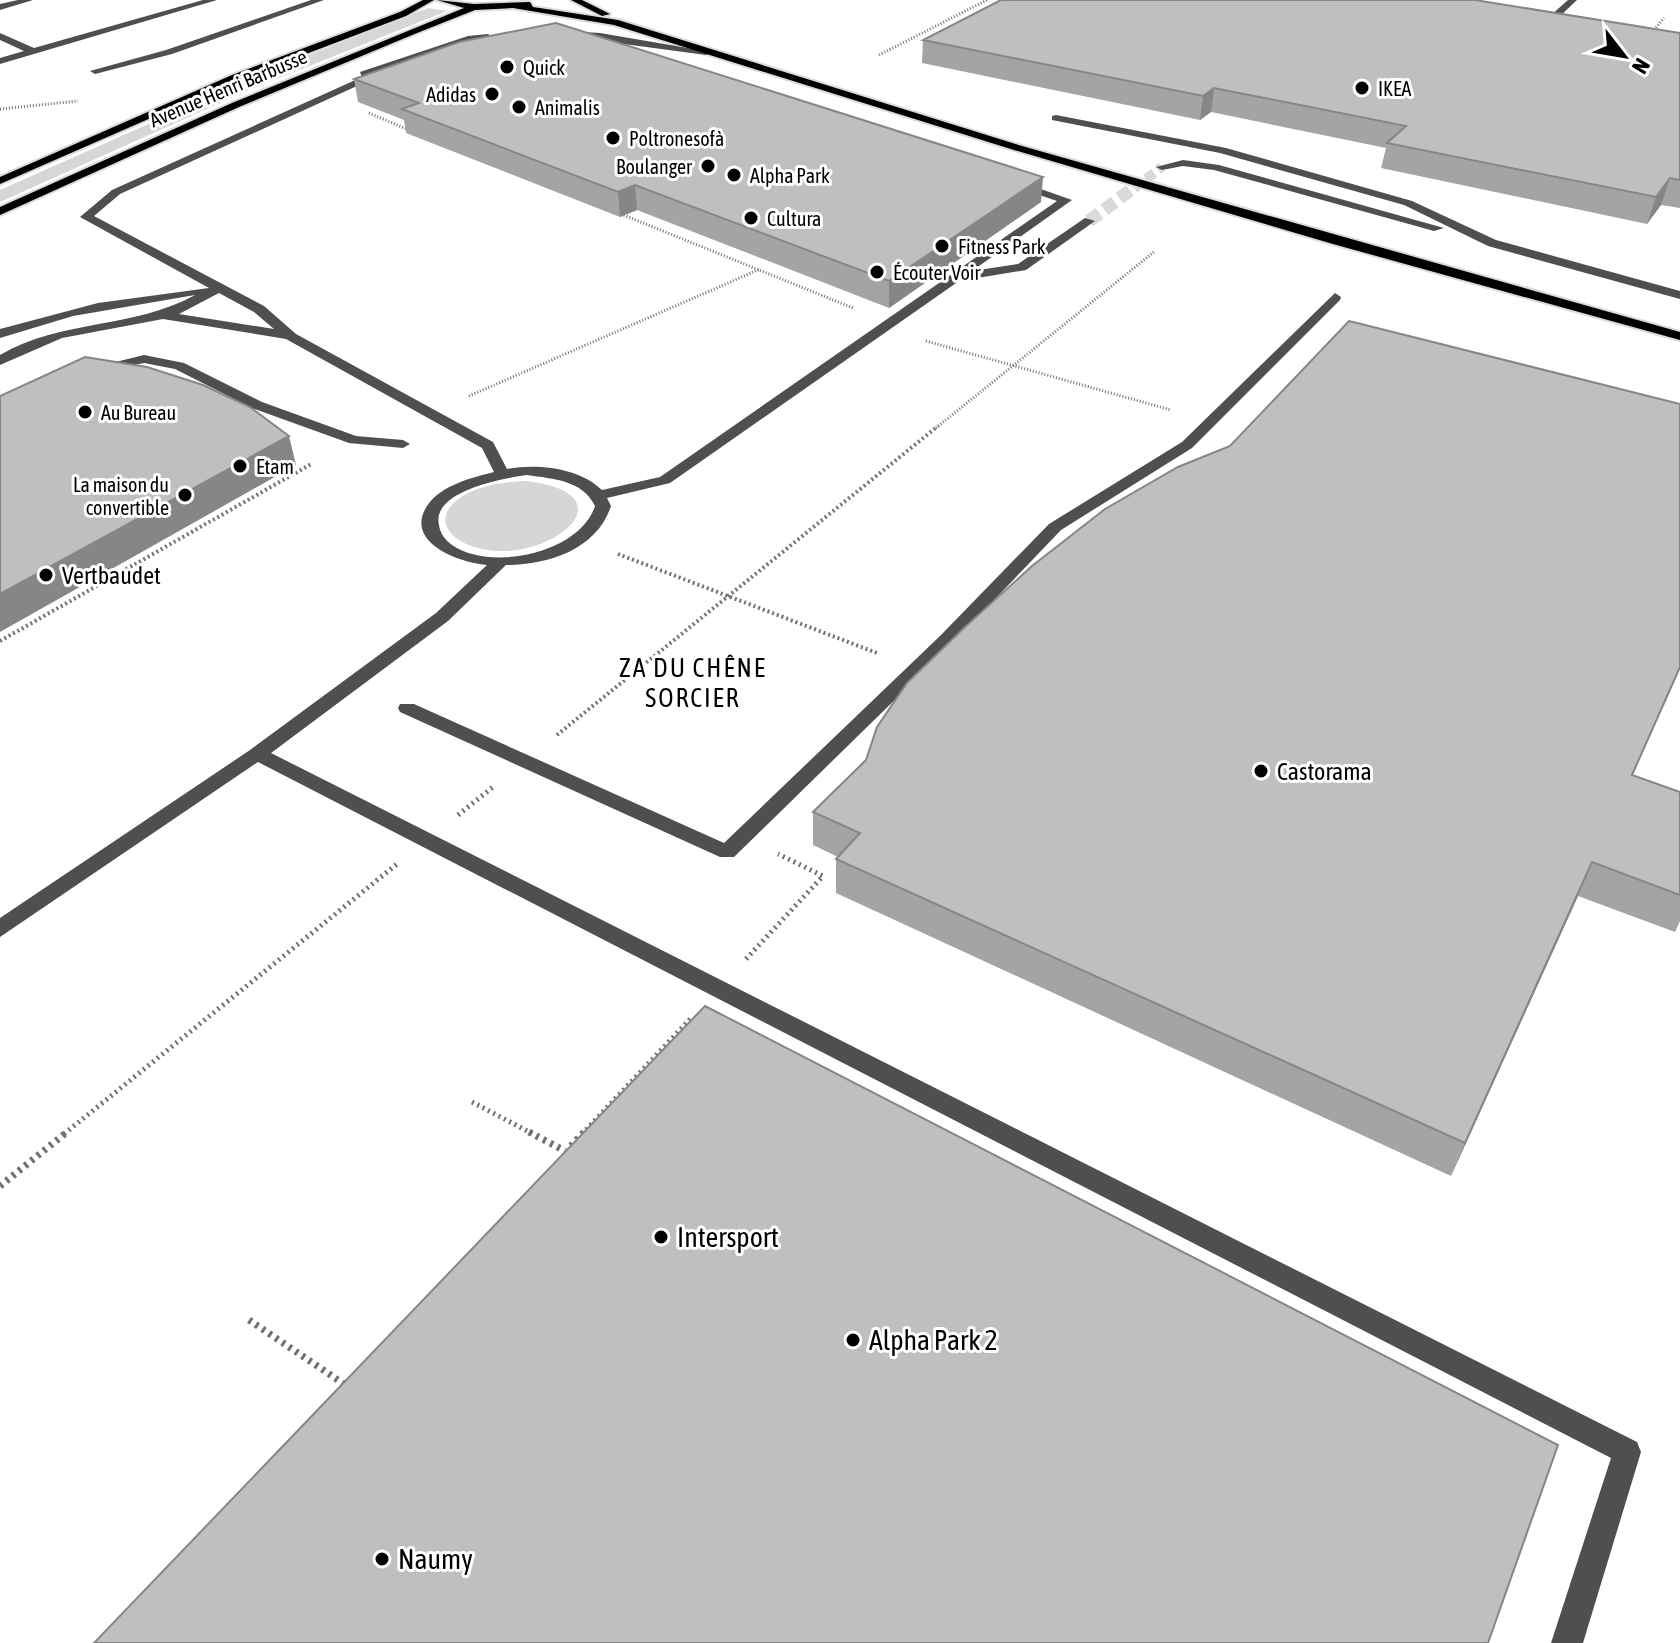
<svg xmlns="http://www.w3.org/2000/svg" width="1680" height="1643" font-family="'Asap Condensed',sans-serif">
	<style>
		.green { fill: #d6d6d6 }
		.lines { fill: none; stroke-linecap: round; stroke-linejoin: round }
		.minor-tunnel-far1 { stroke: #d9d9d9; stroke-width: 10; stroke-dasharray: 10 5; stroke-linecap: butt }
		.minor-tunnel { stroke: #d9d9d9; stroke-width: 13; stroke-dasharray: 13 6; stroke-linecap: butt }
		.major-casing { stroke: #dbdbdb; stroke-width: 4 }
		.path-far3 { stroke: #717171; stroke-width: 3; stroke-dasharray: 1 2; stroke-linecap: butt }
		.path-far2 { stroke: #717171; stroke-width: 4; stroke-dasharray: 2 3; stroke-linecap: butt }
		.path-far1 { stroke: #717171; stroke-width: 5; stroke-dasharray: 2 4; stroke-linecap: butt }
		.path { stroke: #717171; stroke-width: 7; stroke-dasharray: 3 5; stroke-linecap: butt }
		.minor { fill: #4f4f4f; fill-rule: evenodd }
		.major { fill: #000; fill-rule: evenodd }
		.wall { fill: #a4a4a4 }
		.shaded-wall { fill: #868686 }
		.building { fill: #bfbfbf; stroke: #868686; stroke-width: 2 }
		.poi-dot { fill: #000; stroke: #fff; stroke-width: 3 }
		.labels { text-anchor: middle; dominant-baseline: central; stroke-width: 6; stroke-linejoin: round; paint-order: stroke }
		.far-poi-label { font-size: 20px; fill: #000; stroke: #fff; text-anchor: start }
		.far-street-label { font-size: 20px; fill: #000; stroke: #fff }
		.poi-label { font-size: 24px; fill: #000; stroke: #fff; text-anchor: start }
		.neighbourhood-label { font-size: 26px; letter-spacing: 2px; fill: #000; stroke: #fff }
		.near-poi-label { font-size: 28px; fill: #000; stroke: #fff; text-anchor: start }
	</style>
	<rect width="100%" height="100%" fill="#fff"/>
	<path class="green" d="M 428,8 L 447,11 L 249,90 L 0,202 L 0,190 L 259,75 Z
		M 526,481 C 635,494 549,564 482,549 C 448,542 428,516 466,494 C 485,484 506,482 526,481 Z"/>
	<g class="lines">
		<path class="minor-tunnel-far1" d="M 1134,188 L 1162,167"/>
		<path class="minor-tunnel" d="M 1089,221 L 1136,186"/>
		<g class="major-casing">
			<path id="major" d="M 423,0 L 434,0 L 406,16 L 240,79 L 0,184 L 0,177 L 232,75 L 400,12 Z
				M 437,0 L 474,4 L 530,2 L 533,7 L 618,20 L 1022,146 L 1680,332 L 1680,340 L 1333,244 L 1014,150 L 614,25 L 513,8 L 475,10 L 417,33 L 239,107 L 0,215 L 0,207 L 232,103 L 464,8 Z
				M 571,0 L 582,0 L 610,14 L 602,16 Z"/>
		</g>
		<path class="path-far3" d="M 1652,32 L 1664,18
			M 879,55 L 987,0
			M 0,109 L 78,101
			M 369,113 L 411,131
			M 621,214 L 853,308
			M 926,341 L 1171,410
			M 469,396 L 760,269
			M 936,428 L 1155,251"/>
		<path class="path-far2" d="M 618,554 L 877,653
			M 0,641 L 313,463
			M 557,735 L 938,426"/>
		<path class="path-far1" d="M 458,815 L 493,787
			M 746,959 L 823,876 L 778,854
			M 472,1102 L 533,1134
			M 64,1134 L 397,864
			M 582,1134 L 693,1016"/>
		<path class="path" d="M 529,1132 L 565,1151
			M 571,1146 L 584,1132
			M 0,1186 L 67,1132
			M 249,1320 L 344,1384"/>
		<path class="minor" d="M 18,0 L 33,0 L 0,10 L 0,4 Z
			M 203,0 L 217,0 L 0,64 L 0,58 L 24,51 L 0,40 L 0,33 L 34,48 Z
			M 311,0 L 324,0 L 172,54 L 95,74 L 90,71 L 166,50 Z
			M 1568,0 L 1577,0 L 1556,20 L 1550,20 L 1550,16 Z
			M 567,31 L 600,33 L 711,52 L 706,55 L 564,36 Z
			M 488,34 L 501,43 L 487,52 L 479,50 L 489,43 L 483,39 L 472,41 L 382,71 L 381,75 L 120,194 L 94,216 L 264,306 L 296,334 L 493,442 L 507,469 C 537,463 580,468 602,490 L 660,477 L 1057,201 L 1013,186 L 1013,182 L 1021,182 L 1072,200 L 972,271 L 1018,264 L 1085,218 L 1095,221 L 1026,270 L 959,281 L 670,483 L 607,498 L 611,506 C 597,549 549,565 506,565 L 448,621 L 271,753 L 1637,1442 L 1641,1452 L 1583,1643 L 1551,1643 L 1611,1458 L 258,762 L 0,937 L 0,918 L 250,750 L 436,613 L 487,565 C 461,563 403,543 427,506 C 441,485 471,478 494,472 L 482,448 L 286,339 L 163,319 L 62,338 L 0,365 L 0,355 C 61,319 134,329 195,295 L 73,316 L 0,338 L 0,329 L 98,303 L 209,288 L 80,217 L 112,190 L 362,77 L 360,72 L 468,36 ZM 219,293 L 254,312 L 274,329 L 179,314 ZM 527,475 C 554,479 582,480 595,506 C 580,553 491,572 452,545 C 445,540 440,533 439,525 C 431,491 504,478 527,475 Z
			M 1056,115 L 1226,148 L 1412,201 L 1496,240 L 1680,291 L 1680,299 L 1488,246 L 1404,205 L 1220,153 L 1052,120 L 1052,116 Z
			M 1183,160 L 1219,165 L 1444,228 L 1434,231 L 1214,170 L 1183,166 L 1162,170 L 1156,167 Z
			M 1335,293 L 1341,297 L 1340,300 L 1192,448 L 1061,530 L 953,643 L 734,857 L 720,857 L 400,712 L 398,708 L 400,704 L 414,704 L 724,843 L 941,635 L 1049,524 L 1182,442 Z
			M 144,355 L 184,363 L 262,402 L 356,436 L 403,440 L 410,444 L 403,448 L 349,443 L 252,408 L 175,369 L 144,363 L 98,372 L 91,368 Z"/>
		<use href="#major" class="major"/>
	</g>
	<path class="wall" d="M 1680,33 L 1680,208 L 1661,205 L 1647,224 L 1381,168 L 1386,148 L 1211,112 L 1200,120 L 922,63 L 923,40 Z
		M 354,79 L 1041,202 L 889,308 L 637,210 L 620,217 L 406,133 L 404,120 L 358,102 Z
		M 1680,404 L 1680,669 L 1632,776 L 1680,792 L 1680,921 L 1675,932 L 1578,896 L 1451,1176 L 836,893 L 836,859 L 838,857 L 813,845 L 813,812 Z"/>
	<path class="shaded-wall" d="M 1214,88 L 1211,112 L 1200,120 L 1203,96 Z
		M 1043,177 L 1041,202 L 889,308 L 889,281 Z
		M 1670,178 L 1661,205 L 1647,224 L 1656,197 Z
		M 635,185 L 637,210 L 620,217 L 618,192 Z
		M 289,436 L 296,465 L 0,632 L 0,594 Z
		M 1592,862 L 1578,896 L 1451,1176 L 1465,1143 Z"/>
	<path class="building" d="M 1001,0 L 1475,0 L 1680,33 L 1680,180 L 1670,178 L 1656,197 L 1387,143 L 1406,126 L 1214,88 L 1203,96 L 923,40 Z
		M 556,23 L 1043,177 L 889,281 L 635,185 L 618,192 L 402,109 L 419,103 L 354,79 L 459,42 Z
		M 1349,321 L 1680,404 L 1680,667 L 1632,775 L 1680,792 L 1680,895 L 1592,862 L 1465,1143 L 836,859 L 860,833 L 813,812 L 866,760 L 877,727 L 907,683 L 965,627 L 1032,566 L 1105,509 L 1178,467 L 1230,446 Z
		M 85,357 L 147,367 L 203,385 L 250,407 L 289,436 L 0,594 L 0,396 Z
		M 705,1006 L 1558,1445 L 1488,1643 L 94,1643 Z"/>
	<g class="poi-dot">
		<circle cx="507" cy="67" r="8"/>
		<circle cx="1362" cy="88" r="8"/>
		<circle cx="492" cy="94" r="8"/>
		<circle cx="519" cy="107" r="8"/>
		<circle cx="613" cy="138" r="8"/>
		<circle cx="708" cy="166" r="8"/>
		<circle cx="734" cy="175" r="8"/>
		<circle cx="751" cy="218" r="8"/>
		<circle cx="942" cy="246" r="8"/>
		<circle cx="877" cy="272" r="8"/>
		<circle cx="85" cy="412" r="8"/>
		<circle cx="240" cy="466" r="8"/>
		<circle cx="185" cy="495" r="8"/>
		<circle cx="46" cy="575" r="8"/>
		<circle cx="1261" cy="771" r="8"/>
		<circle cx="661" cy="1237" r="8"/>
		<circle cx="853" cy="1340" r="8"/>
		<circle cx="382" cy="1559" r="8"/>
	</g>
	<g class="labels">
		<g class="far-poi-label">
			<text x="523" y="67">Quick</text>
			<text x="1378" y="88">IKEA</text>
			<text x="476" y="94" text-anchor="end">Adidas</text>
			<text x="535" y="107">Animalis</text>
			<text x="629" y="138">Poltronesofà</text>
			<text x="692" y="166" text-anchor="end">Boulanger</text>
			<text x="750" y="175">Alpha Park</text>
			<text x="767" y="218">Cultura</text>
			<text x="958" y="246">Fitness Park</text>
			<text x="893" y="272">Écouter Voir</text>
			<text x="101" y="412">Au Bureau</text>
			<text x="256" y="466">Etam</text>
			<text x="169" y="484" text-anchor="end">La maison du<tspan x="169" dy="23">convertible</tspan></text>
		</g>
		<g class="far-street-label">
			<text transform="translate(228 88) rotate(-23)">Avenue Henri Barbusse</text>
		</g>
		<g class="poi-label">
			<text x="62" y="575">Vertbaudet</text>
			<text x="1277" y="771">Castorama</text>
		</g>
		<g class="neighbourhood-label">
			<text x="693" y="668">ZA DU CHÊNE<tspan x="693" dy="30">SORCIER</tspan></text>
		</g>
		<g class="near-poi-label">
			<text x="677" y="1237">Intersport</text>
			<text x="869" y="1340">Alpha Park 2</text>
			<text x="398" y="1559">Naumy</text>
		</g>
	</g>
	<g transform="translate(1624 56) rotate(121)" stroke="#ffffff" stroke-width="6" paint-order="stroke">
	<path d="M0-6L14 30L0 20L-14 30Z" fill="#000000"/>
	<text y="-12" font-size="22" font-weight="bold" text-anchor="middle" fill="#000000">N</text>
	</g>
</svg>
